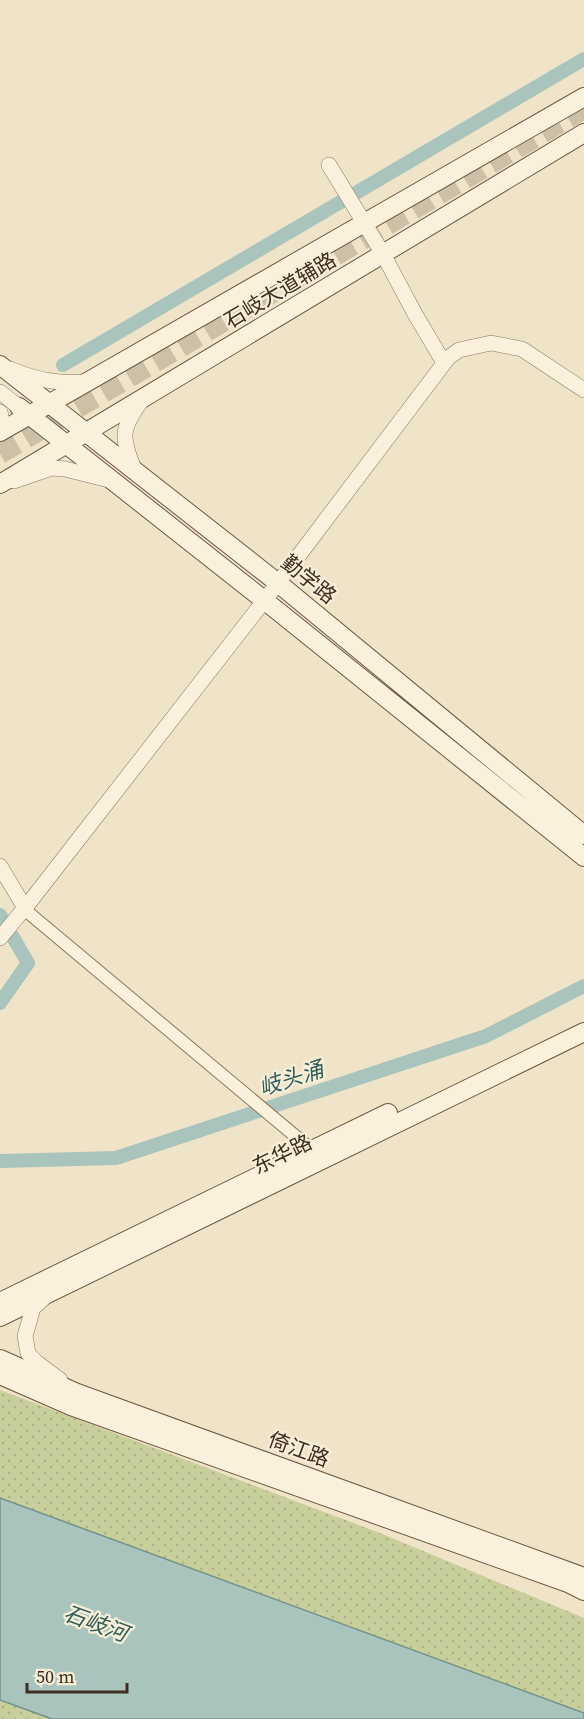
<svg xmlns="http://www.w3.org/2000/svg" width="584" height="1719" font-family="'Source Serif 4','Noto Sans SC',serif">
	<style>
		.grass { fill: url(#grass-dots) }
		.water { fill: #a9c4bc; stroke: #6f938a; stroke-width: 1.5 }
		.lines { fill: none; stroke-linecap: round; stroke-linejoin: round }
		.canal { stroke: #a9c4bc; stroke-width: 14 }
		.primary-tunnel { stroke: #ccc0a6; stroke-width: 20; stroke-dasharray: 20 10; stroke-linecap: butt }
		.minor-casing { stroke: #8d765c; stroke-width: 14 }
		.tertiary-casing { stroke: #8d765c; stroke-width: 16 }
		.secondary-casing { stroke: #6f573f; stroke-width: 20 }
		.minor { stroke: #faf1dc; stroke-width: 12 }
		.tertiary { stroke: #faf1dc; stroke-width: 15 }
		.secondary { stroke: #faf1dc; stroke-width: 18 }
		.labels { text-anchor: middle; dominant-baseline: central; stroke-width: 4.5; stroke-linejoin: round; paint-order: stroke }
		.street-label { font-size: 21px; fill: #3d2e20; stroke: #f7eed8 }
		.water-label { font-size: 22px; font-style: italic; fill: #2f5d5a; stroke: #f7eed8 }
	</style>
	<defs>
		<pattern id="grass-dots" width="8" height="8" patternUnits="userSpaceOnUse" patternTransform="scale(1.5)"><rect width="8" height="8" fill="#c9cf9b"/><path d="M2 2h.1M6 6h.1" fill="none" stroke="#aeb285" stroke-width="1.8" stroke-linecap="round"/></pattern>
	</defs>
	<rect width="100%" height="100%" fill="#f0e4c8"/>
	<path class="grass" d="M 0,1390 L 380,1533 L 584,1618 L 584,1713 L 0,1498 Z
		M 0,1700 L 52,1719 L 0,1719 Z"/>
	<path class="water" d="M 0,1498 L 584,1713 L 584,1719 L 52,1719 L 0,1700 Z"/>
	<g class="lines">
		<path class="canal" d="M 63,365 L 584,59
			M 0,915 L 28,963 L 0,1003
			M 0,1161 L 116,1158 L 486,1036 L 584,986"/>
		<path class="primary-tunnel" d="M 0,454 L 584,109"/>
		<g class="minor-casing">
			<path id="minor" d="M 24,909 L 312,1150"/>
		</g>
		<g class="tertiary-casing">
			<path id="tertiary" d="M 329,165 L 383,254 L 415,314 L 444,363
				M 10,369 C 36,380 58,384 86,382
				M 0,392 L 19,407
				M 0,412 L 2,421 L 0,424
				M 135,472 C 122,437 119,431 142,400
				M 14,481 L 52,468 L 65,469 L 109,480
				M 0,866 L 25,908 L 278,583 L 448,358 L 459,350 L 491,343 L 522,349 L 584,390
				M 0,938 L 24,909
				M 45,1297 L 33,1308 L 25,1336 L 28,1353 L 36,1362 L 60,1380"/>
		</g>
		<g class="secondary-casing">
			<path id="secondary" d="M 0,365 L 278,583 L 584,835
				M 19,407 L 264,600 L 584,857
				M 0,432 L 584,97
				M 0,484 L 584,133
				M 0,1302 L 388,1113
				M 0,1317 L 584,1032
				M 0,1359 L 77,1393 L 584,1577
				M 0,1375 L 71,1406 L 568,1583 L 584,1591"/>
		</g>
		<use href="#minor" class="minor"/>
		<use href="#tertiary" class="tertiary"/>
		<use href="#secondary" class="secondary"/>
	</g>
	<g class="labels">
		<g class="street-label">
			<text transform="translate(280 290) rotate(-31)">石岐大道辅路</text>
			<text transform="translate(309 579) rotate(39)">勤学路</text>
			<text transform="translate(282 1154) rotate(-26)">东华路</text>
			<text transform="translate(299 1449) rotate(20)">倚江路</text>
		</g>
		<g class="water-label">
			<text transform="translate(291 1078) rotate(-18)">岐头涌</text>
			<text transform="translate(96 1623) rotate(20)">石岐河</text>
		</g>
	</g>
	<path d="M27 1683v9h100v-9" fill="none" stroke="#3d2e20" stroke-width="3"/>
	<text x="36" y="1683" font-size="18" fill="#3d2e20" stroke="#f7eed8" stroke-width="4.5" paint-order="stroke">50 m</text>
</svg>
